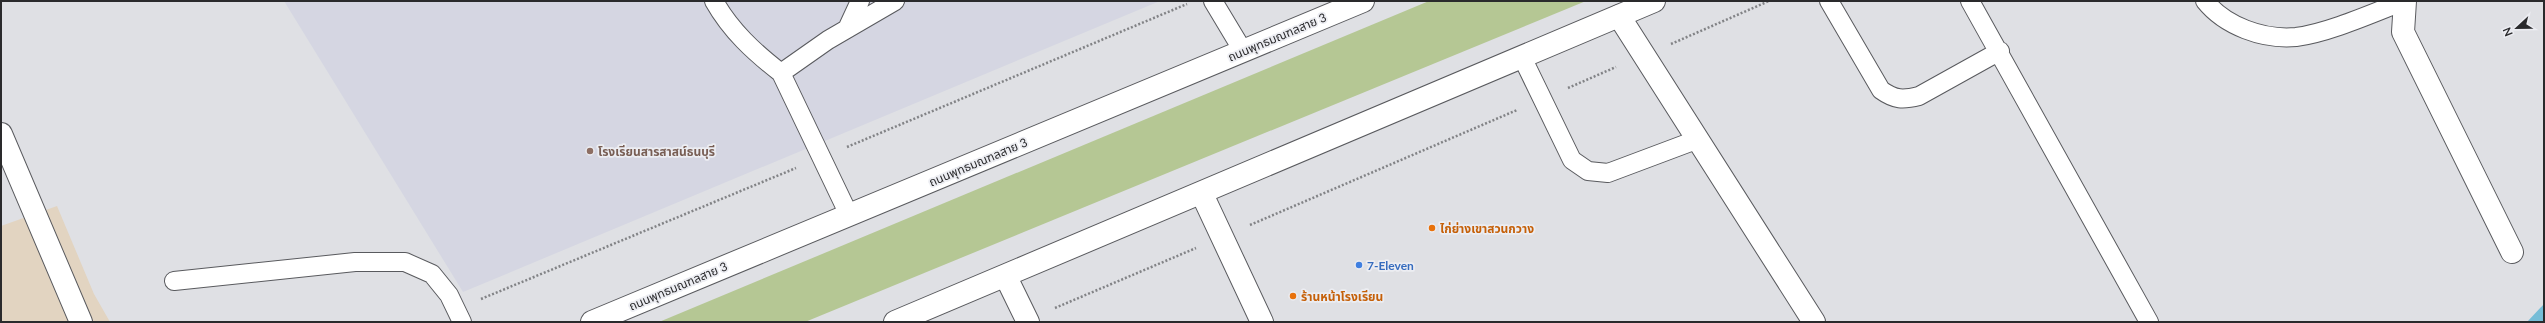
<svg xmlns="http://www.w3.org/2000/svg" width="2545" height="323" font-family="Lato,'Noto Sans Thai',sans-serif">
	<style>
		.commercial { fill: #e2d4c1 }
		.built { fill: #d5d6e2 }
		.green { fill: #b5c794 }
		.water { fill: #76bdd7 }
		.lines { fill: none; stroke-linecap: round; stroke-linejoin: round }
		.service-casing { stroke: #595a5e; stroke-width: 20 }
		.minor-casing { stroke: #595a5e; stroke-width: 24 }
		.secondary-casing { stroke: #595a5e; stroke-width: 24 }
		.path { stroke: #828386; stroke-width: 2.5; stroke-dasharray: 2 2; stroke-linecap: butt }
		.service { stroke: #fff; stroke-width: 18 }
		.minor { stroke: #fff; stroke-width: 22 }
		.secondary { stroke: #fff; stroke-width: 22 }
		.education-dot { fill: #8d6e63; stroke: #ecedf2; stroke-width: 1.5 }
		.food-dot { fill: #e8710a; stroke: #ecedf2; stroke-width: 1.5 }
		.shop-dot { fill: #3f7fe0; stroke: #ecedf2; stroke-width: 1.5 }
		.labels { text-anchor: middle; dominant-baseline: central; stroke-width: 3.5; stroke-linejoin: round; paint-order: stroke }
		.street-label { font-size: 12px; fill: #2a2a2c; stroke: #ecedf2 }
		.education-label { font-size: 12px; font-weight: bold; fill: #785e54; stroke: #ecedf2; text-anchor: start }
		.food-label { font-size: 12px; font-weight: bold; fill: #c56008; stroke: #ecedf2; text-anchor: start }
		.shop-label { font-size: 12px; font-weight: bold; fill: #366cbe; stroke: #ecedf2; text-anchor: start }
	</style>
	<rect width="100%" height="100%" fill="#dfe0e4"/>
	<path class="commercial" d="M 57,206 L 94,294 L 110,322 L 1,322 L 1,226 Z"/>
	<path class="built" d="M 284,1 L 1160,1 L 463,292 Z"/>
	<path class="green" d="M 1429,1 L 1586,1 L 805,322 L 659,322 Z"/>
	<path class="water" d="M 2544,304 L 2544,322 L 2527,322 Z"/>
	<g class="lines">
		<g class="service-casing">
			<path id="service" d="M 714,1 C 731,31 754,52 781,73
				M 1213,1 L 1243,51
				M 1829,1 L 1881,90 C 1895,100 1903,100 1919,96 L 2000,51
				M 1970,1 L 2149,322
				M 2205,1 C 2225,26 2263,40 2296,37 C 2328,33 2373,13 2404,1
				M 847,29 L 860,1
				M 1522,57 L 1572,160 L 1588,171 L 1608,173 L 1696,140
				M 849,215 L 781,73 L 828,40 L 895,1
				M 174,281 L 355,262 L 405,262 L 432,274 L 449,295 L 462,322"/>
		</g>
		<g class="minor-casing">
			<path id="minor" d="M 2405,1 L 2403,32 L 2512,252
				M 1619,16 L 1814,322
				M 1,134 L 81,322
				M 1202,194 L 1262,322
				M 1006,277 L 1028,322"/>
		</g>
		<g class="secondary-casing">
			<path id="secondary" d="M 592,322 L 1363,1
				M 895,322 L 1654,1"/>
		</g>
		<path class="path" d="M 1671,44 L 1769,1
			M 1568,88 L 1616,67
			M 847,147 L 1187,4
			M 1250,225 L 1517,110
			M 481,299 L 796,168
			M 1055,308 L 1196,248"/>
		<use href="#service" class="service"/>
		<use href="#minor" class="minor"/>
		<use href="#secondary" class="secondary"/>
	</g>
	<circle class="education-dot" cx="590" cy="151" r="4"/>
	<g class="food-dot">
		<circle cx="1432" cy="228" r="4"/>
		<circle cx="1293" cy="296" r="4"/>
	</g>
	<circle class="shop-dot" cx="1359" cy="265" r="4"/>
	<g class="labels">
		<g class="street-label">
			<text transform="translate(1277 37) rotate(-23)">ถนนพุทธมณฑลสาย 3</text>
			<text transform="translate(978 162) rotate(-23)">ถนนพุทธมณฑลสาย 3</text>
			<text transform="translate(678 286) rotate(-23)">ถนนพุทธมณฑลสาย 3</text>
		</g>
		<g class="education-label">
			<text x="598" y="151">โรงเรียนสารสาสน์ธนบุรี</text>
		</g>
		<g class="food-label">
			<text x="1440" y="228">ไก่ย่างเขาสวนกวาง</text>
			<text x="1301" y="296">ร้านหน้าโรงเรียน</text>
		</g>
		<g class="shop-label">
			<text x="1367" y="265">7-Eleven</text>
		</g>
	</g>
	<rect width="2545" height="323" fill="none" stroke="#2a2a2c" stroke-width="4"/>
	<g transform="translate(2517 28) rotate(248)" stroke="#ecedf2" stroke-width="3" paint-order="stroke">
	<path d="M0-3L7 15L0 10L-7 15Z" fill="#2a2a2c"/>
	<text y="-6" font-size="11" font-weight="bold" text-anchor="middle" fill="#2a2a2c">N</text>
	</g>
</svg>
